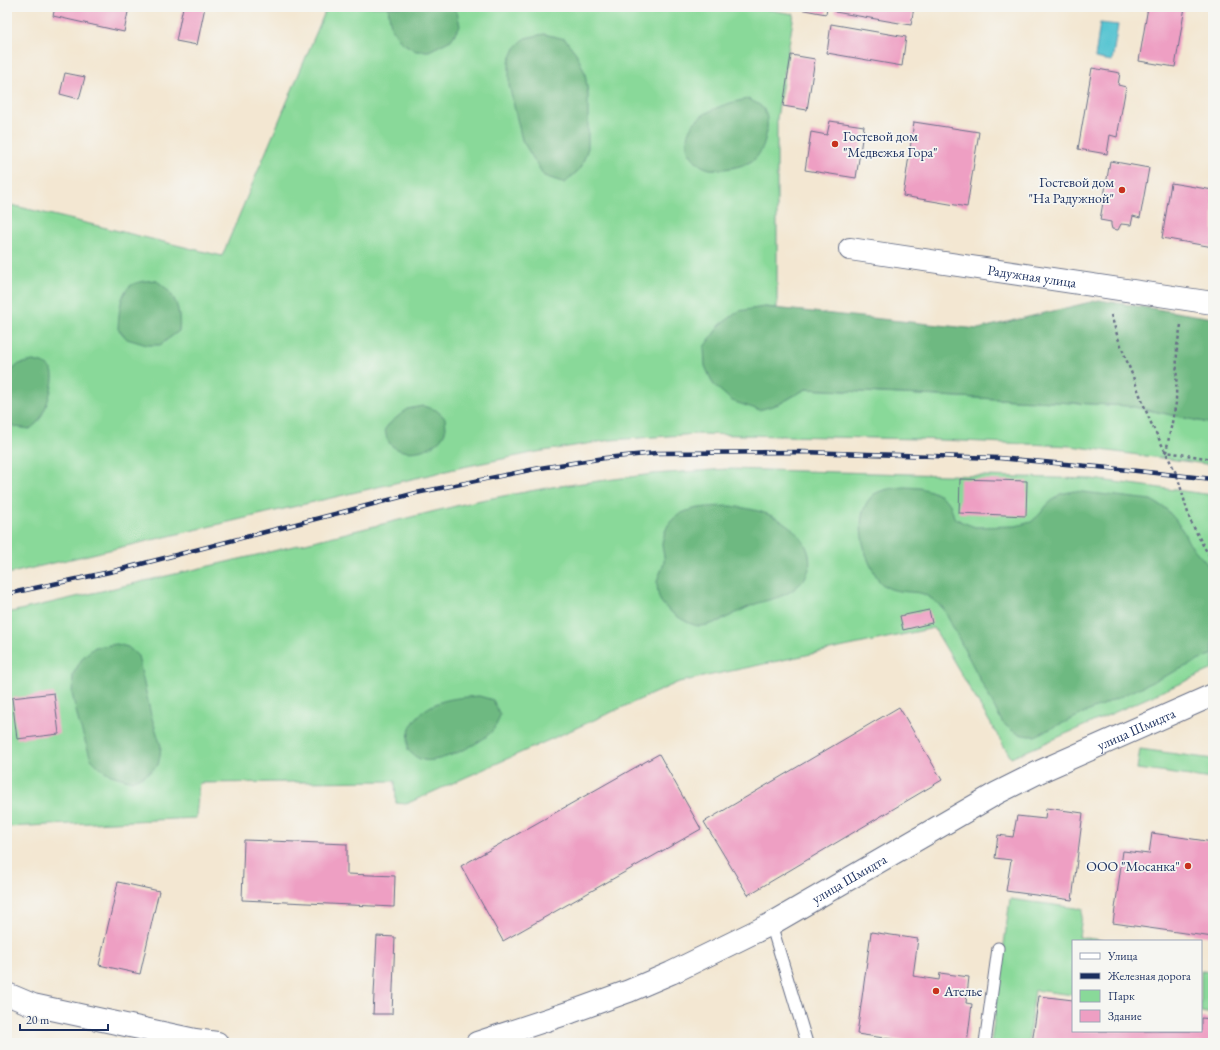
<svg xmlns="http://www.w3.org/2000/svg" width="1220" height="1050" font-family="'EB Garamond',serif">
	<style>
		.green { fill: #89d999; stroke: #52847c }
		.forest { fill: #6eb981; stroke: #447470 }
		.water { fill: #59c5d2; stroke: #3a7a98 }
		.building { fill: #ee9fc3 }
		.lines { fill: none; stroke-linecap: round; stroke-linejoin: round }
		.service-casing { stroke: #676f87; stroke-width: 13 }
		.minor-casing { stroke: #676f87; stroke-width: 24 }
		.path { stroke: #676f87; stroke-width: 2.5; stroke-dasharray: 3 3; stroke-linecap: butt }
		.service { stroke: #fff; stroke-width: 11 }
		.minor { stroke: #fff; stroke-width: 22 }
		.rail-casing { stroke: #1b2f5e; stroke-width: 4.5 }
		.rail { stroke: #f6f6f2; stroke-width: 3; stroke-dasharray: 9; stroke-linecap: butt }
		.poi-dot { fill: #c8321e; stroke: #f6f6f2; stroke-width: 1.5 }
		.labels { text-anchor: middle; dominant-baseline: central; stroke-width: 3.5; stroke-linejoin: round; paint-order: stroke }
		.poi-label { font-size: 14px; fill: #1b2f5e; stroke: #f6f6f2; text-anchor: start }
		.street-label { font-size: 14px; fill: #1b2f5e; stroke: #f6f6f2 }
	</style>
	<rect width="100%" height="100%" fill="#f6f6f2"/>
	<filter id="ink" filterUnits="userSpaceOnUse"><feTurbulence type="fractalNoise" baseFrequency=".025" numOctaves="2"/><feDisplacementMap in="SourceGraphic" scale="8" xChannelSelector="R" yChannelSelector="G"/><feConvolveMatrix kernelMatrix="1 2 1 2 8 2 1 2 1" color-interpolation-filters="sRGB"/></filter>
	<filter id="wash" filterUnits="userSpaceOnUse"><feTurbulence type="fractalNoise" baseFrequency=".012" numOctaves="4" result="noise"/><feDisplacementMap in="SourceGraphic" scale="16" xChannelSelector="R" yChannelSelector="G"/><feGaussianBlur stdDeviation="0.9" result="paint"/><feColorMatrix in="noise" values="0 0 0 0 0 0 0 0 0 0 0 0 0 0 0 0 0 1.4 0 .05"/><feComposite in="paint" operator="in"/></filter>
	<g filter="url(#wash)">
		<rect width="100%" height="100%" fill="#f3e7d2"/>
		<path class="green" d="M 327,7 L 751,7 L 794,14 L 777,118 L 777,308 L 764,307 L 779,404 L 806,389 L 1130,406 L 1213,424 L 1213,465 L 1071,446 L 918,439 L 697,434 L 611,440 L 537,452 L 463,467 L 7,574 L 7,204 L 222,256 Z
			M 728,469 L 1092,479 L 1213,495 L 1213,669 L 1011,758 L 934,628 L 679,682 L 406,804 L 396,803 L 395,781 L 199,783 L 196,818 L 7,827 L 7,613 L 261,554 L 476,501 L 552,487 L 653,474 Z
			M 1140,749 L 1213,759 L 1213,779 L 1137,769 Z
			M 1010,899 L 1083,909 L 1079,937 L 1108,941 L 1073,941 L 1073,995 L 1035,990 L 1028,1043 L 991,1043 Z
			M 1201,971 L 1213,972 L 1213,1014 L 1201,1012 Z"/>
		<path class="forest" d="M 388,7 L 451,7 L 457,12 L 460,26 L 451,40 L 429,51 L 416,51 L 401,42 L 391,27 Z
			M 544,34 L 565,39 L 576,53 L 585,73 L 588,94 L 588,148 L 581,168 L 565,183 L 544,176 L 522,140 L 509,85 L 509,62 L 515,48 L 525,38 Z
			M 748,99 C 755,102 764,106 766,114 C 770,127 764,154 752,161 C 739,168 724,170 710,169 C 701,167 696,162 691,155 C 687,150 687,148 687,141 C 687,114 726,103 748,99 Z
			M 155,280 C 175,292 181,308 179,331 L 160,345 L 147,345 L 127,339 L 118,329 C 119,317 119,294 130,286 C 137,281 147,281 155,280 Z
			M 1099,300 L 1213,318 L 1213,424 L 1130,406 L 806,389 L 779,404 L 759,410 L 732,401 L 713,384 L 705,366 L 704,347 L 720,325 L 739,311 L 764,307 L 978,329 Z
			M 33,361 C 41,363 47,363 52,371 C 57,379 44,416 37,423 C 35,425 32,427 30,429 L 15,427 L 7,421 L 7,375 L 19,364 Z
			M 423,406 L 436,410 L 445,418 C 445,421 446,425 446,428 C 442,451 400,461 388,441 C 386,438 386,433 385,429 L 389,424 L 407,409 Z
			M 905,487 L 920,488 L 931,491 L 941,496 L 950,504 L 954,517 L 962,522 L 975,527 L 1016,526 L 1031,522 L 1039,515 L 1048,504 L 1060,494 L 1074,491 L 1151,500 L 1165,508 L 1175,519 L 1183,531 L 1189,543 L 1207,564 L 1213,574 L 1213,654 L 1035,736 C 1019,736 1014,733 1002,722 L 943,608 C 937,603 928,595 920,593 C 907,591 893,593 882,584 C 879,582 877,577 875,574 C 863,554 853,517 871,497 C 878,489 895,488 905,487 Z
			M 731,506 C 745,508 759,510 772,516 C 792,525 814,545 809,569 C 807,574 804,581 800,584 C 784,599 771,598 753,605 C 738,611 715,626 700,626 C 689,626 665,610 660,600 C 658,597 657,586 657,582 C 658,575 663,569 664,562 C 665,556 662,550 662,544 C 662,540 664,536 665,532 C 674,505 708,507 731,506 Z
			M 117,644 L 128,647 L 138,656 L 151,715 L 161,746 L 160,756 L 158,765 L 147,774 L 132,781 L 111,775 L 100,768 L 91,759 L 79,723 L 72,694 L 73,674 L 83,657 L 95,647 Z
			M 479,696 L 493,700 L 500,715 C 498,722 495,729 489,734 C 478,745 438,764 423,760 C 416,758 412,754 408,750 C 408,742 408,735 410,728 C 411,725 414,723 415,720 C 431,699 455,698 479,696 Z"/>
		<path class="water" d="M 1100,23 L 1118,25 L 1112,61 L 1095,58 Z"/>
		<g id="blocks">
			<path class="building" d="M 55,7 L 129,7 L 124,32 L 53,16 Z
				M 183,7 L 205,7 L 197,45 L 176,41 Z
				M 788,7 L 827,7 L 826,14 Z
				M 836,7 L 914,7 L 911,25 L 835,12 Z
				M 1148,7 L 1185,7 L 1175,67 L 1139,61 Z
				M 831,24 L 906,37 L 902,66 L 827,53 Z
				M 791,55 L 815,59 L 807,110 L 783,106 Z
				M 1092,68 L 1120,73 L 1118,85 L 1126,87 L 1117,137 L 1110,135 L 1107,154 L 1078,149 Z
				M 65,73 L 85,77 L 79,99 L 60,94 Z
				M 830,121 L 864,126 L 856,178 L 805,170 L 811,132 L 827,135 Z
				M 914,122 L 979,132 L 967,207 L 903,196 Z
				M 1110,161 L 1149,168 L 1140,218 L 1133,216 L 1131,225 L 1121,224 L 1118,230 L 1112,229 L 1111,225 L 1111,222 L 1100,220 Z
				M 1171,183 L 1213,190 L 1213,247 L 1162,238 Z
				M 960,479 L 1027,481 L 1026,516 L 959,513 Z
				M 929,610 L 932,623 L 903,630 L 900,616 Z
				M 54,693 L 59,734 L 17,739 L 12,698 Z
				M 899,707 L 942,780 L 748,895 L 704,822 Z
				M 659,754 L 701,829 L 503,941 L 461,866 Z
				M 1046,808 L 1083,813 L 1072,900 L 1006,891 L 1011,860 L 995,858 L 998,835 L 1013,837 L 1017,816 L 1045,819 Z
				M 1152,833 L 1213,842 L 1213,937 L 1113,923 L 1123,851 L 1149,854 Z
				M 244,840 L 347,844 L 347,874 L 395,876 L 394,907 L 242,900 Z
				M 118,882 L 159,891 L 140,974 L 99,965 Z
				M 871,932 L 918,939 L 913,976 L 939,980 L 940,973 L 969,977 L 966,1003 L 972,1004 L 967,1043 L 904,1043 L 904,1041 L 857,1034 Z
				M 377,936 L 395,937 L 392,1014 L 373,1014 Z
				M 1039,996 L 1073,1000 L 1073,1031 L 1201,1031 L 1201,1018 L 1213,1019 L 1213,1043 L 1032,1043 Z"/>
		</g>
	</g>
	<g filter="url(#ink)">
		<use href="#blocks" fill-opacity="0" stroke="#676f87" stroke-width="1"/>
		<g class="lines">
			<g class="service-casing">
				<path id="service" d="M 771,924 L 807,1043
					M 985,1043 L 998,948"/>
			</g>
			<g class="minor-casing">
				<g id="minor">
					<path id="s1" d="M 850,249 L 1213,303"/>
					<path d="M 7,994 L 33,1005 L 195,1040 L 217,1043"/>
					<path id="s2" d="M 477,1043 L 571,1012 L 629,991 L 671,973 L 771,924 L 997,793 L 1041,771 L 1213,695"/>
				</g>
			</g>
			<path class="path" d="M 1111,315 L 1118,338 L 1150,421 L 1177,475 L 1190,520 L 1204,547 L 1213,561
				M 1181,325 L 1177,346 L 1176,403 L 1166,452 L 1213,459"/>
			<use href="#service" class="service"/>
			<use href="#minor" class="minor"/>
			<g class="rail-casing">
				<path id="rail" d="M 7,594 L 114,571 L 416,493 L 540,468 L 605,458 L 656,453 L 802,452 L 999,458 L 1109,468 L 1213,479"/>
			</g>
			<use href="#rail" class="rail"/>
		</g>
	</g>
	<g class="poi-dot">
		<circle cx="835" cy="144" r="4"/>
		<circle cx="1122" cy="190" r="4"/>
		<circle cx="1188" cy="866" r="4"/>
		<circle cx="936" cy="991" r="4"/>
	</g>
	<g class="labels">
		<g class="poi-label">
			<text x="843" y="136">Гостевой дом<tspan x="843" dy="16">"Медвежья Гора"</tspan></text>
			<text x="1114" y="182" text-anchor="end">Гостевой дом<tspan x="1114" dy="16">"На Радужной"</tspan></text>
			<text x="1180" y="866" text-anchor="end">ООО "Мосанка"</text>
			<text x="944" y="991">Ателье</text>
		</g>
		<g class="street-label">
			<text stroke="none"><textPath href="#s1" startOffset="184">Радужная улица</textPath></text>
			<text stroke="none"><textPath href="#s2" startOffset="732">улица Шмидта</textPath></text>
			<text stroke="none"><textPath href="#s2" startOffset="408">улица Шмидта</textPath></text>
		</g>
	</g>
	<rect width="1220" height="1050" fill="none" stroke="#f6f6f2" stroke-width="24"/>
	<rect x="1072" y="940" width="130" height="92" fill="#f6f6f2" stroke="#9ea6b7"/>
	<rect x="1080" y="953" width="20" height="6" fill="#ffffff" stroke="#9ea6b7"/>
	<text x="1108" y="960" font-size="12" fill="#1b2f5e">Улица</text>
	<rect x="1080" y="973" width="20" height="6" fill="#1b2f5e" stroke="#9ea6b7"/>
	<text x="1108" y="980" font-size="12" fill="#1b2f5e">Железная дорога</text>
	<rect x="1080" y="990" width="20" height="12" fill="#89d999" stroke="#9ea6b7"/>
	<text x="1108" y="1000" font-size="12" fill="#1b2f5e">Парк</text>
	<rect x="1080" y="1010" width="20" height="12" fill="#ee9fc3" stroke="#9ea6b7"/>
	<text x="1108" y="1020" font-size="12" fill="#1b2f5e">Здание</text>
	<path d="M20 1024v6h88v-6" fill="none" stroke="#1b2f5e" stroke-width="2"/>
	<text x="26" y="1024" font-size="12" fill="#1b2f5e" stroke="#f6f6f2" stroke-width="3" paint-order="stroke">20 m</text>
</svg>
